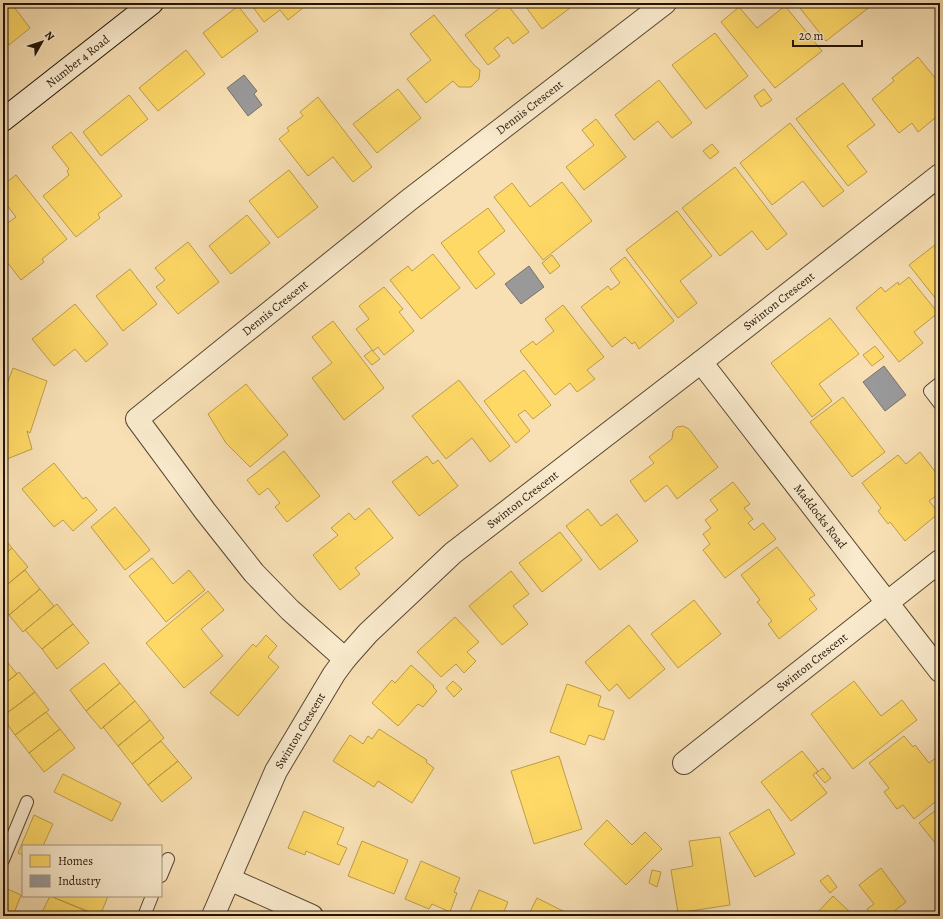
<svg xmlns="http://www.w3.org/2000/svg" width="943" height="919" font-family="Alegreya,serif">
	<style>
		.homes { fill: #ffd966; stroke: #bd9e49 }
		.industry { fill: #999; stroke: #76716c }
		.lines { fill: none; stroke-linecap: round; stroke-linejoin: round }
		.lane-casing { stroke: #584630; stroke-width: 14 }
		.street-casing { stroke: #584630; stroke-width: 24 }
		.secondary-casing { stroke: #231304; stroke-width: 24 }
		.lane { stroke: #faebce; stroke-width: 12 }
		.street { stroke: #faebce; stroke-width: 22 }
		.secondary { stroke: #faebce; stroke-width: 22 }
		.labels { text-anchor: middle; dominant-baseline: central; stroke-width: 4; stroke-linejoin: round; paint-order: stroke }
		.street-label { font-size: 12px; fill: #231304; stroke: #faebce }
	</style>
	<rect width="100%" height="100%" fill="#f8e0b4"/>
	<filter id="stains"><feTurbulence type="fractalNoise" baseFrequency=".005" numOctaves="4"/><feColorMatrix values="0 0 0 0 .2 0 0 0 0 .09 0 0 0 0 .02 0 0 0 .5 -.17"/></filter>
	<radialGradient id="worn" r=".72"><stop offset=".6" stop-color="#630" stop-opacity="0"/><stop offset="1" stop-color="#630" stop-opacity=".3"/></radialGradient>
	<path class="homes" d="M 3,3 L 11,3 L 30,28 L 9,45 L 3,37 Z
		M 250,3 L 301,3 L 304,7 L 288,20 L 280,10 L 264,22 Z
		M 506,3 L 529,32 L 513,44 L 508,37 L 494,48 L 500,56 L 488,65 L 465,35 Z
		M 531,3 L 566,3 L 570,8 L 542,29 L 526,7 Z
		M 796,3 L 869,3 L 871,6 L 826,41 Z
		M 238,6 L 258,31 L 222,58 L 203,33 Z
		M 785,6 L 822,51 L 775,88 L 721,22 L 739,7 L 757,28 Z
		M 434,15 L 474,65 L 480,70 L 479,79 L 471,87 L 459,87 L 453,81 L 426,103 L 407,79 L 431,60 L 410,34 Z
		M 715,33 L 748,76 L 706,109 L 672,65 Z
		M 186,50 L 205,74 L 158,111 L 139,88 Z
		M 918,57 L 940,84 L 940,114 L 918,132 L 912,123 L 899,133 L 872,99 L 894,81 L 892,78 Z
		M 659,80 L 692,123 L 672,138 L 658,121 L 634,140 L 615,115 Z
		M 843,83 L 875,125 L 847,146 L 867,172 L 848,186 L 796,119 Z
		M 398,89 L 421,118 L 377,153 L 353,124 Z
		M 764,89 L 772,100 L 761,107 L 754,96 Z
		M 129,95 L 148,119 L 101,156 L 83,132 Z
		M 318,97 L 372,167 L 353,182 L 333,157 L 308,176 L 279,139 L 289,131 L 287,128 L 303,116 L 300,112 Z
		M 596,119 L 626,157 L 584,190 L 566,167 L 594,145 L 582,130 Z
		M 790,123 L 844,191 L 823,207 L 803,181 L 772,205 L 740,163 Z
		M 71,132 L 122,196 L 98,214 L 100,218 L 76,237 L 43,196 L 69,175 L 67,171 L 69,169 L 52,147 Z
		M 712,144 L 719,152 L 710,159 L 703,151 Z
		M 735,167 L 787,234 L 767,250 L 752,231 L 720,256 L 682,208 Z
		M 289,170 L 318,207 L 278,238 L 249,201 Z
		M 16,175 L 67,239 L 42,259 L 44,262 L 21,280 L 3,257 L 3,226 L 16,217 L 3,200 L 3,185 Z
		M 562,182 L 592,221 L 543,260 L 494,197 L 512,183 L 530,207 Z
		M 488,208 L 505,231 L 478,252 L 495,274 L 476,289 L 441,243 Z
		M 677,211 L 712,256 L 680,281 L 697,303 L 678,318 L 626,250 Z
		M 247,215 L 270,243 L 231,274 L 209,246 Z
		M 940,241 L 940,304 L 909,265 Z
		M 188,242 L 219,282 L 178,314 L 156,287 L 165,280 L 155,268 Z
		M 433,254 L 460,288 L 421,319 L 390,280 L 408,266 L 412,271 Z
		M 552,255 L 560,266 L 550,274 L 542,263 Z
		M 625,257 L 674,321 L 639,349 L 635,342 L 632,344 L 625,337 L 612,347 L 581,307 L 608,286 L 611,290 L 620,283 L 610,269 Z
		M 130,269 L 157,304 L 123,331 L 96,296 Z
		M 909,277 L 938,313 L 914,332 L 923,343 L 899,362 L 856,308 L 881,287 L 885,292 L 898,282 L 899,285 Z
		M 384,287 L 403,309 L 399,312 L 414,331 L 384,355 L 378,347 L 373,351 L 356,329 L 369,319 L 359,306 Z
		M 75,304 L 108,344 L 86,362 L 75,349 L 54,366 L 32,339 Z
		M 563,305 L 604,357 L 587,370 L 595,379 L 577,392 L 570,383 L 555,395 L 520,351 L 533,341 L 536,345 L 554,331 L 545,319 Z
		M 830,318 L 859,354 L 819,384 L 832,401 L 812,417 L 771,363 Z
		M 333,321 L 384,388 L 344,420 L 312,378 L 332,363 L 312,337 Z
		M 875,346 L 884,357 L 872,366 L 863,355 Z
		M 372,350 L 380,359 L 372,365 L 364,356 Z
		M 13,368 L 47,381 L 30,433 L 27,431 L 32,449 L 7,459 L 3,450 L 3,395 Z
		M 524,370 L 551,405 L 533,419 L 525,410 L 518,415 L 530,431 L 516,443 L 484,401 Z
		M 459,380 L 510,446 L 490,462 L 472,438 L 446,459 L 412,416 Z
		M 246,384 L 288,435 L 250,467 L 226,443 L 208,414 Z
		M 843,397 L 885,452 L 852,477 L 810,422 Z
		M 683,426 L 689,429 L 718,467 L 677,499 L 667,485 L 645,502 L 630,481 L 654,463 L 649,457 L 672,439 L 673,431 L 677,427 Z
		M 284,451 L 320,496 L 287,522 L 275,507 L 280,503 L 268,488 L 259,495 L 247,480 Z
		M 920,452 L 940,478 L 940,493 L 929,501 L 939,513 L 905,541 L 890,522 L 888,524 L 878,511 L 881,508 L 862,483 L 898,455 L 906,464 Z
		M 427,456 L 433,464 L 438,460 L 458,486 L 419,516 L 392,482 Z
		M 54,463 L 83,499 L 86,497 L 97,510 L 73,531 L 63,520 L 54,527 L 22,489 Z
		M 733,482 L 750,504 L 744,508 L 753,519 L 748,523 L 754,530 L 763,523 L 776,539 L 725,578 L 703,550 L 710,544 L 703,534 L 711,528 L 705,520 L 718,510 L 710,500 Z
		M 115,507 L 150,550 L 125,570 L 91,527 Z
		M 369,508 L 393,538 L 355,568 L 360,574 L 340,590 L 313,555 L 338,535 L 331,528 L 349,513 L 355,520 Z
		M 588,509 L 601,526 L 617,514 L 638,541 L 600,570 L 566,526 Z
		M 560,532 L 582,560 L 542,592 L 519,563 Z
		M 3,537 L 12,548 L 3,556 Z
		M 777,547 L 815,595 L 809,599 L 817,609 L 779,639 L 768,624 L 772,621 L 757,602 L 760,600 L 741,575 Z
		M 12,548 L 28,567 L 3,588 L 3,556 Z
		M 152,558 L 173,584 L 189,570 L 205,590 L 166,622 L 129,576 Z
		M 25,570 L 40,589 L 9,615 L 3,607 L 3,588 Z
		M 511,571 L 529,594 L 513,606 L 528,624 L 502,645 L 469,606 Z
		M 40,589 L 54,606 L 23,632 L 9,615 Z
		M 208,591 L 224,610 L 201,629 L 223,656 L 184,688 L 146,643 Z
		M 694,600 L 721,634 L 678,668 L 651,634 Z
		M 57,604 L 73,624 L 42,649 L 25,630 Z
		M 455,617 L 479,642 L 467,652 L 476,661 L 464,673 L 456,664 L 441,677 L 417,652 Z
		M 73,624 L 89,643 L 57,669 L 42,649 Z
		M 629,625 L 665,669 L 629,699 L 617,684 L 609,691 L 585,662 Z
		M 266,635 L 277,646 L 268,657 L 279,667 L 238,716 L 210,693 L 253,644 L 256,647 Z
		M 3,657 L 17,674 L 3,685 Z
		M 104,663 L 120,683 L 86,711 L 70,690 Z
		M 411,665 L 434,686 L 433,687 L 437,691 L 423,707 L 418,704 L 398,726 L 372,703 L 392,680 L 395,683 Z
		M 19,672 L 35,692 L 3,716 L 3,685 Z
		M 453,681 L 462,689 L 454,697 L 446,688 Z
		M 854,681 L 881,716 L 902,700 L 917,720 L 853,769 L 811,714 Z
		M 120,683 L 135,701 L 101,729 L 86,711 Z
		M 567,684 L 601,696 L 598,706 L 614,711 L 604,740 L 589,735 L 585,745 L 550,732 Z
		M 35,692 L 49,710 L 15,735 L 3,718 L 3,716 Z
		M 135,701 L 150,720 L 118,746 L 103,727 Z
		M 46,712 L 60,729 L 29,753 L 15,735 Z
		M 150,720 L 164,738 L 132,764 L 118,746 Z
		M 60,729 L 75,748 L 44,772 L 29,753 Z
		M 379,729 L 427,760 L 426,762 L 434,768 L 412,803 L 378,781 L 374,787 L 333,761 L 350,735 L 363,744 L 368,736 L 372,739 Z
		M 904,736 L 913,747 L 915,745 L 929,763 L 940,755 L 940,798 L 914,819 L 903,805 L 897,809 L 884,792 L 889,788 L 869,763 Z
		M 161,741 L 178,761 L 148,785 L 132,764 Z
		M 802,751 L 818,771 L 813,775 L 827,793 L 791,821 L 761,782 Z
		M 559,756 L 582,829 L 534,844 L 511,771 Z
		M 178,761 L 192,778 L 162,802 L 148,785 Z
		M 823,768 L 831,778 L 825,783 L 816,773 Z
		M 63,774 L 121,803 L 112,821 L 54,792 Z
		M 940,807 L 940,842 L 937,845 L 919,823 Z
		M 769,809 L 795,854 L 755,877 L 729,833 Z
		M 304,811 L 344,828 L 337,844 L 347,848 L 339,865 L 306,851 L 305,855 L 288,848 Z
		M 34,815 L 53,824 L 43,846 L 23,846 L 23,855 L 18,853 Z
		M 607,820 L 632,845 L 645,832 L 662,849 L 626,885 L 584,844 Z
		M 720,837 L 730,905 L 678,913 L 671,870 L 693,866 L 689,841 Z
		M 362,841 L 408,860 L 394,894 L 348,876 Z
		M 421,861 L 460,878 L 454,892 L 457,893 L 450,912 L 432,904 L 429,909 L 405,899 Z
		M 881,868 L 906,902 L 888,916 L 872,916 L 867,909 L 874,904 L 859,885 Z
		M 652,870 L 661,872 L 657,887 L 649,883 Z
		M 828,875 L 837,887 L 830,893 L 820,881 Z
		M 3,887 L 21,895 L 13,916 L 3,916 Z
		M 479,890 L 508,902 L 502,916 L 468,916 Z
		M 50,896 L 108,896 L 100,916 Z
		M 50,896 L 98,916 L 40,916 Z
		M 833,896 L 854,916 L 814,916 Z
		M 537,898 L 573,916 L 528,916 Z"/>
	<path class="industry" d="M 244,75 L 257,91 L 254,94 L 262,105 L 248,116 L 227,88 Z
		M 529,266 L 544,287 L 521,304 L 505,284 Z
		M 884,366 L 906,395 L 885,411 L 863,382 Z"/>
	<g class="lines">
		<g class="lane-casing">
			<path id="lane" d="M 940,383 L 930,391 L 940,404
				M 3,860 L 27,802
				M 161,876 L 168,859
				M 144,916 L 152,896"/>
		</g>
		<g class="street-casing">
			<g id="street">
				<path id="s1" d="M 701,362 L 940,671"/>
				<path id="s2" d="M 345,659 L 290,610 L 254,573 L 205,511 L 137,419 L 409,200 L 665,3"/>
				<path id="s3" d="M 684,763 L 940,561"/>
				<path d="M 229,879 L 312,916"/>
				<path id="s4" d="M 213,916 L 276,771 L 334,674 L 345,659 L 368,633 L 453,553 L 701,362 L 940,175"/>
			</g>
		</g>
		<g class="secondary-casing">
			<g id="secondary">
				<path id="s5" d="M 3,120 L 152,3"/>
			</g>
		</g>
		<use href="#lane" class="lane"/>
		<use href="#street" class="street"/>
		<use href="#secondary" class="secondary"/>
	</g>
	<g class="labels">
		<g class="street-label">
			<text stroke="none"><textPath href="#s5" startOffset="95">Number 4 Road</textPath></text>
			<text stroke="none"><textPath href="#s2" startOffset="820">Dennis Crescent</textPath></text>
			<text stroke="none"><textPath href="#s4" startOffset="853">Swinton Crescent</textPath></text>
			<text stroke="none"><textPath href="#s2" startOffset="496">Dennis Crescent</textPath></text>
			<text stroke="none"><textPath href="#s4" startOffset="529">Swinton Crescent</textPath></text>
			<text stroke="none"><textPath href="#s1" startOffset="195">Maddocks Road</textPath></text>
			<text stroke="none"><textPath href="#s3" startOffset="163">Swinton Crescent</textPath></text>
			<text stroke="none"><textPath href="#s4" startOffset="205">Swinton Crescent</textPath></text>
		</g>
	</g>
	<rect width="943" height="919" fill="none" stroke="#f8e0b4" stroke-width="16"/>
	<rect x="4" y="4" width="935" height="911" fill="none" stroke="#231304" stroke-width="2"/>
	<rect x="8" y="8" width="927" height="903" fill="none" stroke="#231304"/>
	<rect x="22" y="845" width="140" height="52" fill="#faebce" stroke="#a4957d"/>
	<rect x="30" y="855" width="20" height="12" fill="#ffd966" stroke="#a4957d"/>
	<text x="58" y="865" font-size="12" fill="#231304">Homes</text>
	<rect x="30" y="875" width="20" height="12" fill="#999999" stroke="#a4957d"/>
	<text x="58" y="885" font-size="12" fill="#231304">Industry</text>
	<g transform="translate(42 42) rotate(51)" stroke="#faebce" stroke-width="3" paint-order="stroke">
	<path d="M0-3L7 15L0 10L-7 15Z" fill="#231304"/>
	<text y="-6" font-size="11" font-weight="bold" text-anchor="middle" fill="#231304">N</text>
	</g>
	<path d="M793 40v6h69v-6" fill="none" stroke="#231304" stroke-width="2"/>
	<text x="799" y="40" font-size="12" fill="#231304" stroke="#faebce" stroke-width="3" paint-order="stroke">20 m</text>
	<rect width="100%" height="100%" filter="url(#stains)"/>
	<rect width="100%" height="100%" fill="url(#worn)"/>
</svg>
